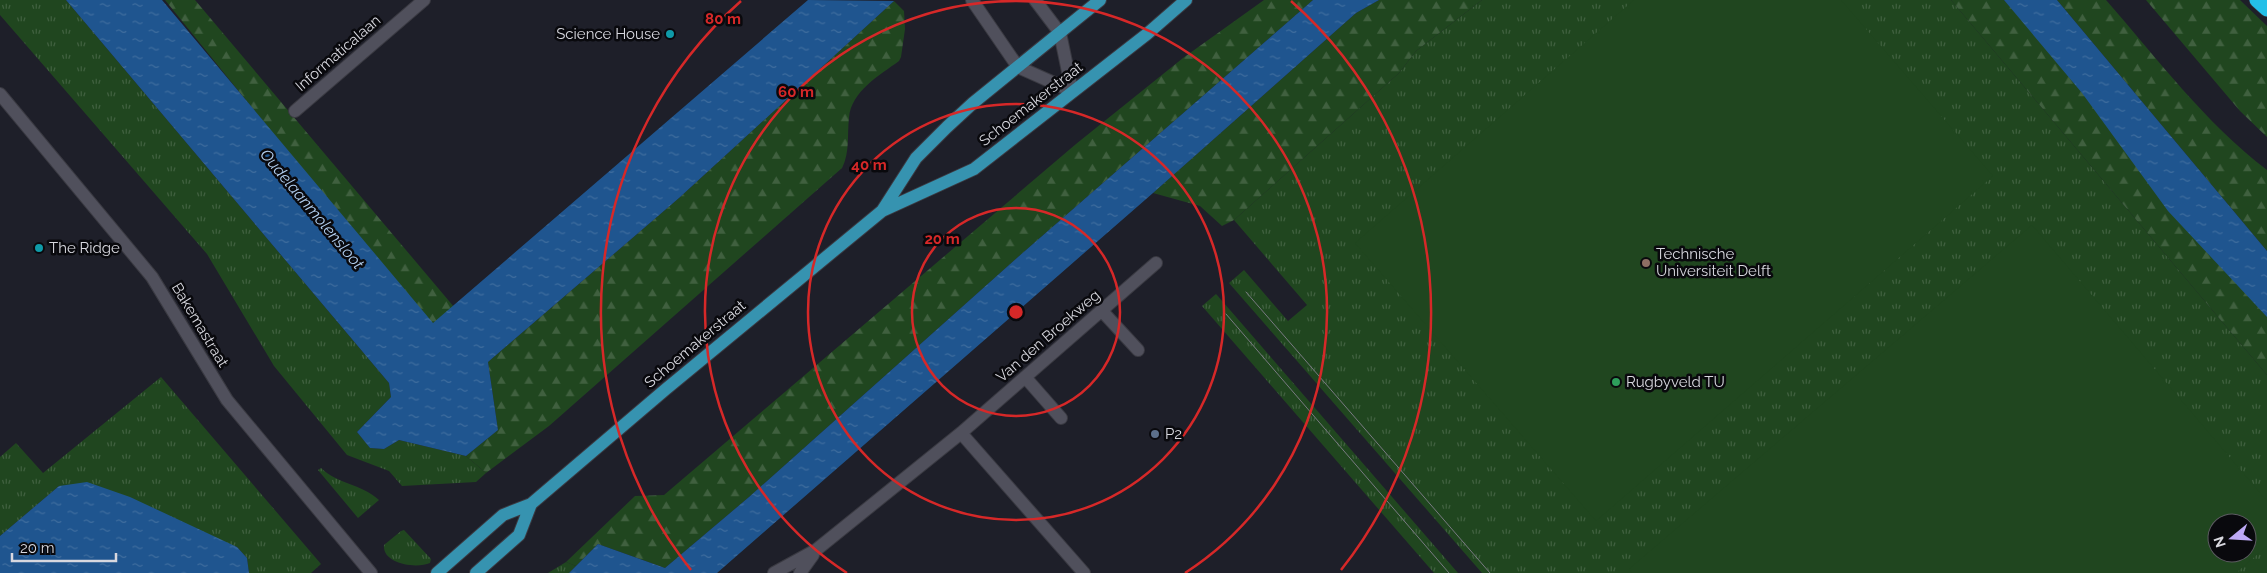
<svg xmlns="http://www.w3.org/2000/svg" width="2267" height="573" font-family="Raleway,sans-serif">
	<style>
		.grass { fill: url(#grass-tufts); fill-rule: evenodd }
		.forest { fill: url(#forest-firs) }
		.pitch { fill: #20461f; fill-rule: evenodd }
		.water { fill: url(#water-ripples) }
		.lines { fill: none; stroke-linecap: round; stroke-linejoin: round }
		.minor-casing { stroke: #3a3a42; stroke-width: 14 }
		.major-casing { stroke: #3a3a42; stroke-width: 14 }
		.highway-casing { stroke: #3a3a42; stroke-width: 16 }
		.minor { stroke: #50505c; stroke-width: 12 }
		.major { stroke: #3693b0; stroke-width: 12 }
		.highway { stroke: #24c0e8; stroke-width: 15 }
		.tram { stroke: #797a82; stroke-width: 1 }
		.ring { fill: none; stroke: #d62828; stroke-width: 2.5 }
		.culture-dot { fill: #0f9aa8; stroke: #09090d; stroke-width: 2 }
		.education-dot { fill: #8d6e63; stroke: #09090d; stroke-width: 2 }
		.leisure-dot { fill: #2e9e5b; stroke: #09090d; stroke-width: 2 }
		.service-dot { fill: #5c6f8a; stroke: #09090d; stroke-width: 2 }
		.labels { text-anchor: middle; dominant-baseline: central; stroke-width: 5; stroke-linejoin: round; paint-order: stroke }
		.poi-label { font-size: 15px; fill: #d8d8df; stroke: #09090d; text-anchor: start }
		.street-label { font-size: 15px; fill: #d8d8df; stroke: #09090d }
		.water-label { font-size: 16px; font-style: italic; fill: #b2cff0; stroke: #09090d }
		.centre { fill: #d62828; stroke: #09090d; stroke-width: 2.5 }
		.ring-label { font-size: 15px; text-anchor: middle; font-weight: bold; fill: #d62828; stroke: #09090d; stroke-width: 5; stroke-linejoin: round; paint-order: stroke }
	</style>
	<defs>
		<pattern id="grass-tufts" width="24" height="20" patternUnits="userSpaceOnUse" patternTransform="scale(1.25)"><rect width="24" height="20" fill="#20461f"/><path d="M3 7l-1-3M5 7V3M7 7l1-3M15 17l-1-3M17 17v-4M19 17l1-3" fill="none" stroke="#40603f"/></pattern>
		<pattern id="forest-firs" width="22" height="20" patternUnits="userSpaceOnUse" patternTransform="scale(1.25)"><rect width="22" height="20" fill="#20461f"/><path d="M5 1l3.5 6h-7zM16 11l3.5 6h-7z" fill="#40603f"/></pattern>
		<pattern id="water-ripples" width="26" height="14" patternUnits="userSpaceOnUse" patternTransform="scale(1.25)"><rect width="26" height="14" fill="#1f558f"/><path d="M2 4q2-2 4 0t4 0M15 11q2-2 4 0t4 0" fill="none" stroke="#3f6d9e"/></pattern>
	</defs>
	<rect width="100%" height="100%" fill="#1e1f29"/>
	<path class="grass" d="M 0,0 L 66,0 L 389,383 L 391,397 L 357,432 L 370,448 L 384,449 L 399,440 L 466,456 L 486,473 L 476,482 L 402,486 L 389,471 L 347,455 L 274,366 L 207,254 L 0,15 Z
		M 1482,0 L 1951,0 L 2267,375 L 2267,573 L 1482,573 L 1229,283 L 1244,270 L 1288,321 L 1307,305 L 1234,220 L 1399,73 L 1416,51 ZM 2217,523 L 2247,523 L 2247,553 L 2217,553 Z
		M 1216,294 L 1230,310 L 1458,573 L 1434,573 L 1202,306 Z
		M 161,377 L 321,564 L 311,573 L 249,573 L 247,558 L 237,547 L 59,486 L 0,536 L 0,457 L 16,443 L 43,473 Z
		M 321,468 C 337,484 362,484 379,500 L 358,518 L 318,470 Z
		M 404,530 L 431,559 L 430,563 C 416,569 382,564 384,545 L 401,531 Z
		M 566,562 L 576,566 L 569,573 L 548,573 Z"/>
	<path class="forest" d="M 165,0 L 195,0 L 465,320 L 433,331 Z
		M 1264,0 L 1313,0 L 1018,257 L 749,497 L 665,568 L 598,544 L 576,566 L 566,562 L 635,496 L 664,495 L 1076,144 L 1183,58 Z
		M 1379,0 L 1482,0 L 1416,51 L 1399,73 L 1234,220 L 1222,226 L 1200,206 L 1153,193 L 1356,13 Z
		M 1951,0 L 2004,0 L 2027,25 L 2267,316 L 2267,375 Z
		M 2057,0 L 2106,0 C 2157,58 2205,123 2267,170 L 2267,251 Z
		M 2146,0 L 2240,0 L 2267,26 L 2267,137 L 2240,111 Z
		M 894,1 L 904,11 L 905,29 L 901,57 L 899,61 C 880,75 851,91 849,118 C 847,135 850,152 842,168 L 549,426 L 486,473 L 466,456 L 498,430 L 488,362 L 679,198 Z"/>
	<path class="pitch" d="M 1634,0 L 1841,0 L 1993,176 L 1596,521 L 1355,243 Z
		M 2032,225 L 2267,501 L 2267,546 L 2236,573 L 1632,573 L 1629,569 ZM 2217,523 L 2247,523 L 2247,553 L 2217,553 Z"/>
	<path class="water" d="M 66,0 L 162,0 L 433,323 L 808,0 L 894,1 L 679,198 L 488,362 L 498,430 L 466,456 L 399,440 L 384,449 L 370,448 L 357,432 L 391,397 L 389,383 Z
		M 1313,0 L 1379,0 L 1356,13 L 1153,193 L 717,573 L 569,573 L 598,544 L 665,568 L 749,497 L 1018,257 Z
		M 2004,0 L 2057,0 L 2267,251 L 2267,317 L 2168,211 L 2082,93 Z
		M 87,482 L 130,497 L 237,547 L 247,558 L 249,573 L 0,573 L 0,536 L 59,486 Z"/>
	<g class="lines">
		<g class="minor-casing">
			<path id="minor" d="M 972,0 L 1018,67 L 1072,91
				M 1035,0 L 1060,33 L 1072,91
				M 0,94 L 152,277 L 227,400 L 371,573
				M 295,111 L 424,0
				M 1102,311 L 1138,350
				M 1025,377 L 1061,418
				M 961,433 L 1084,573
				M 774,573 L 816,550 L 961,433 L 1156,263
				M 800,573 L 813,555"/>
		</g>
		<g class="major-casing">
			<path id="major" d="M 882,211 L 916,158 L 947,127 L 973,103 L 1100,0
				M 437,573 L 503,515 L 531,504 L 666,389 L 882,211 L 974,169 L 1147,34 L 1186,0
				M 476,573 L 519,535 L 531,504"/>
		</g>
		<g class="highway-casing">
			<path id="highway" d="M 2257,0 L 2267,9"/>
		</g>
		<use href="#minor" class="minor"/>
		<use href="#major" class="major"/>
		<use href="#highway" class="highway"/>
		<path class="tram" d="M 1246,292 L 1490,573
			M 1226,314 L 1449,573"/>
	</g>
	<g class="ring">
		<circle cx="1016" cy="312" r="104"/>
		<circle cx="1016" cy="312" r="208"/>
		<path d="M847 573A311 311 0 1 1 1185 573"/>
		<path d="M691 570A415 415 0 0 1 741 1M1291 1A415 415 0 0 1 1341 570"/>
	</g>
	<g class="culture-dot">
		<circle cx="670" cy="34" r="5"/>
		<circle cx="39" cy="248" r="5"/>
	</g>
	<circle class="education-dot" cx="1646" cy="263" r="5"/>
	<circle class="leisure-dot" cx="1616" cy="382" r="5"/>
	<circle class="service-dot" cx="1155" cy="434" r="5"/>
	<g class="labels">
		<g class="poi-label">
			<text x="660" y="34" text-anchor="end">Science House</text>
			<text x="49" y="248">The Ridge</text>
			<text x="1656" y="254">Technische<tspan x="1656" dy="17">Universiteit Delft</tspan></text>
			<text x="1626" y="382">Rugbyveld TU</text>
			<text x="1165" y="434">P2</text>
		</g>
		<g class="street-label">
			<text transform="translate(338 53) rotate(-41)">Informaticalaan</text>
			<text transform="translate(1031 104) rotate(-38)">Schoemakerstraat</text>
			<text transform="translate(200 325) rotate(59)">Bakemastraat</text>
			<text transform="translate(1048 336) rotate(-41)">Van den Broekweg</text>
			<text transform="translate(695 344) rotate(-40)">Schoemakerstraat</text>
		</g>
		<g class="water-label">
			<text transform="translate(312 209) rotate(50)">Oudelaanmolensloot</text>
		</g>
	</g>
	<circle cx="1016" cy="312" r="8" class="centre"/>
	<g class="ring-label">
		<text x="723" y="24">80 m</text>
		<text x="796" y="97">60 m</text>
		<text x="869" y="170">40 m</text>
		<text x="942" y="244">20 m</text>
	</g>
	<g transform="translate(2232 538) rotate(252)"><circle r="24" fill="#09090d" stroke="#5c5c61"/>
	<path d="M0-4L9 19L0 12L-9 19Z" fill="#bda9f5"/>
	<text y="-8" font-size="14" font-weight="bold" text-anchor="middle" fill="#d8d8df">N</text>
	</g>
	<path d="M12 553v8h104v-8" fill="none" stroke="#d8d8df" stroke-width="2.5"/>
	<text x="20" y="553" font-size="15" fill="#d8d8df" stroke="#09090d" stroke-width="4" paint-order="stroke">20 m</text>
</svg>
